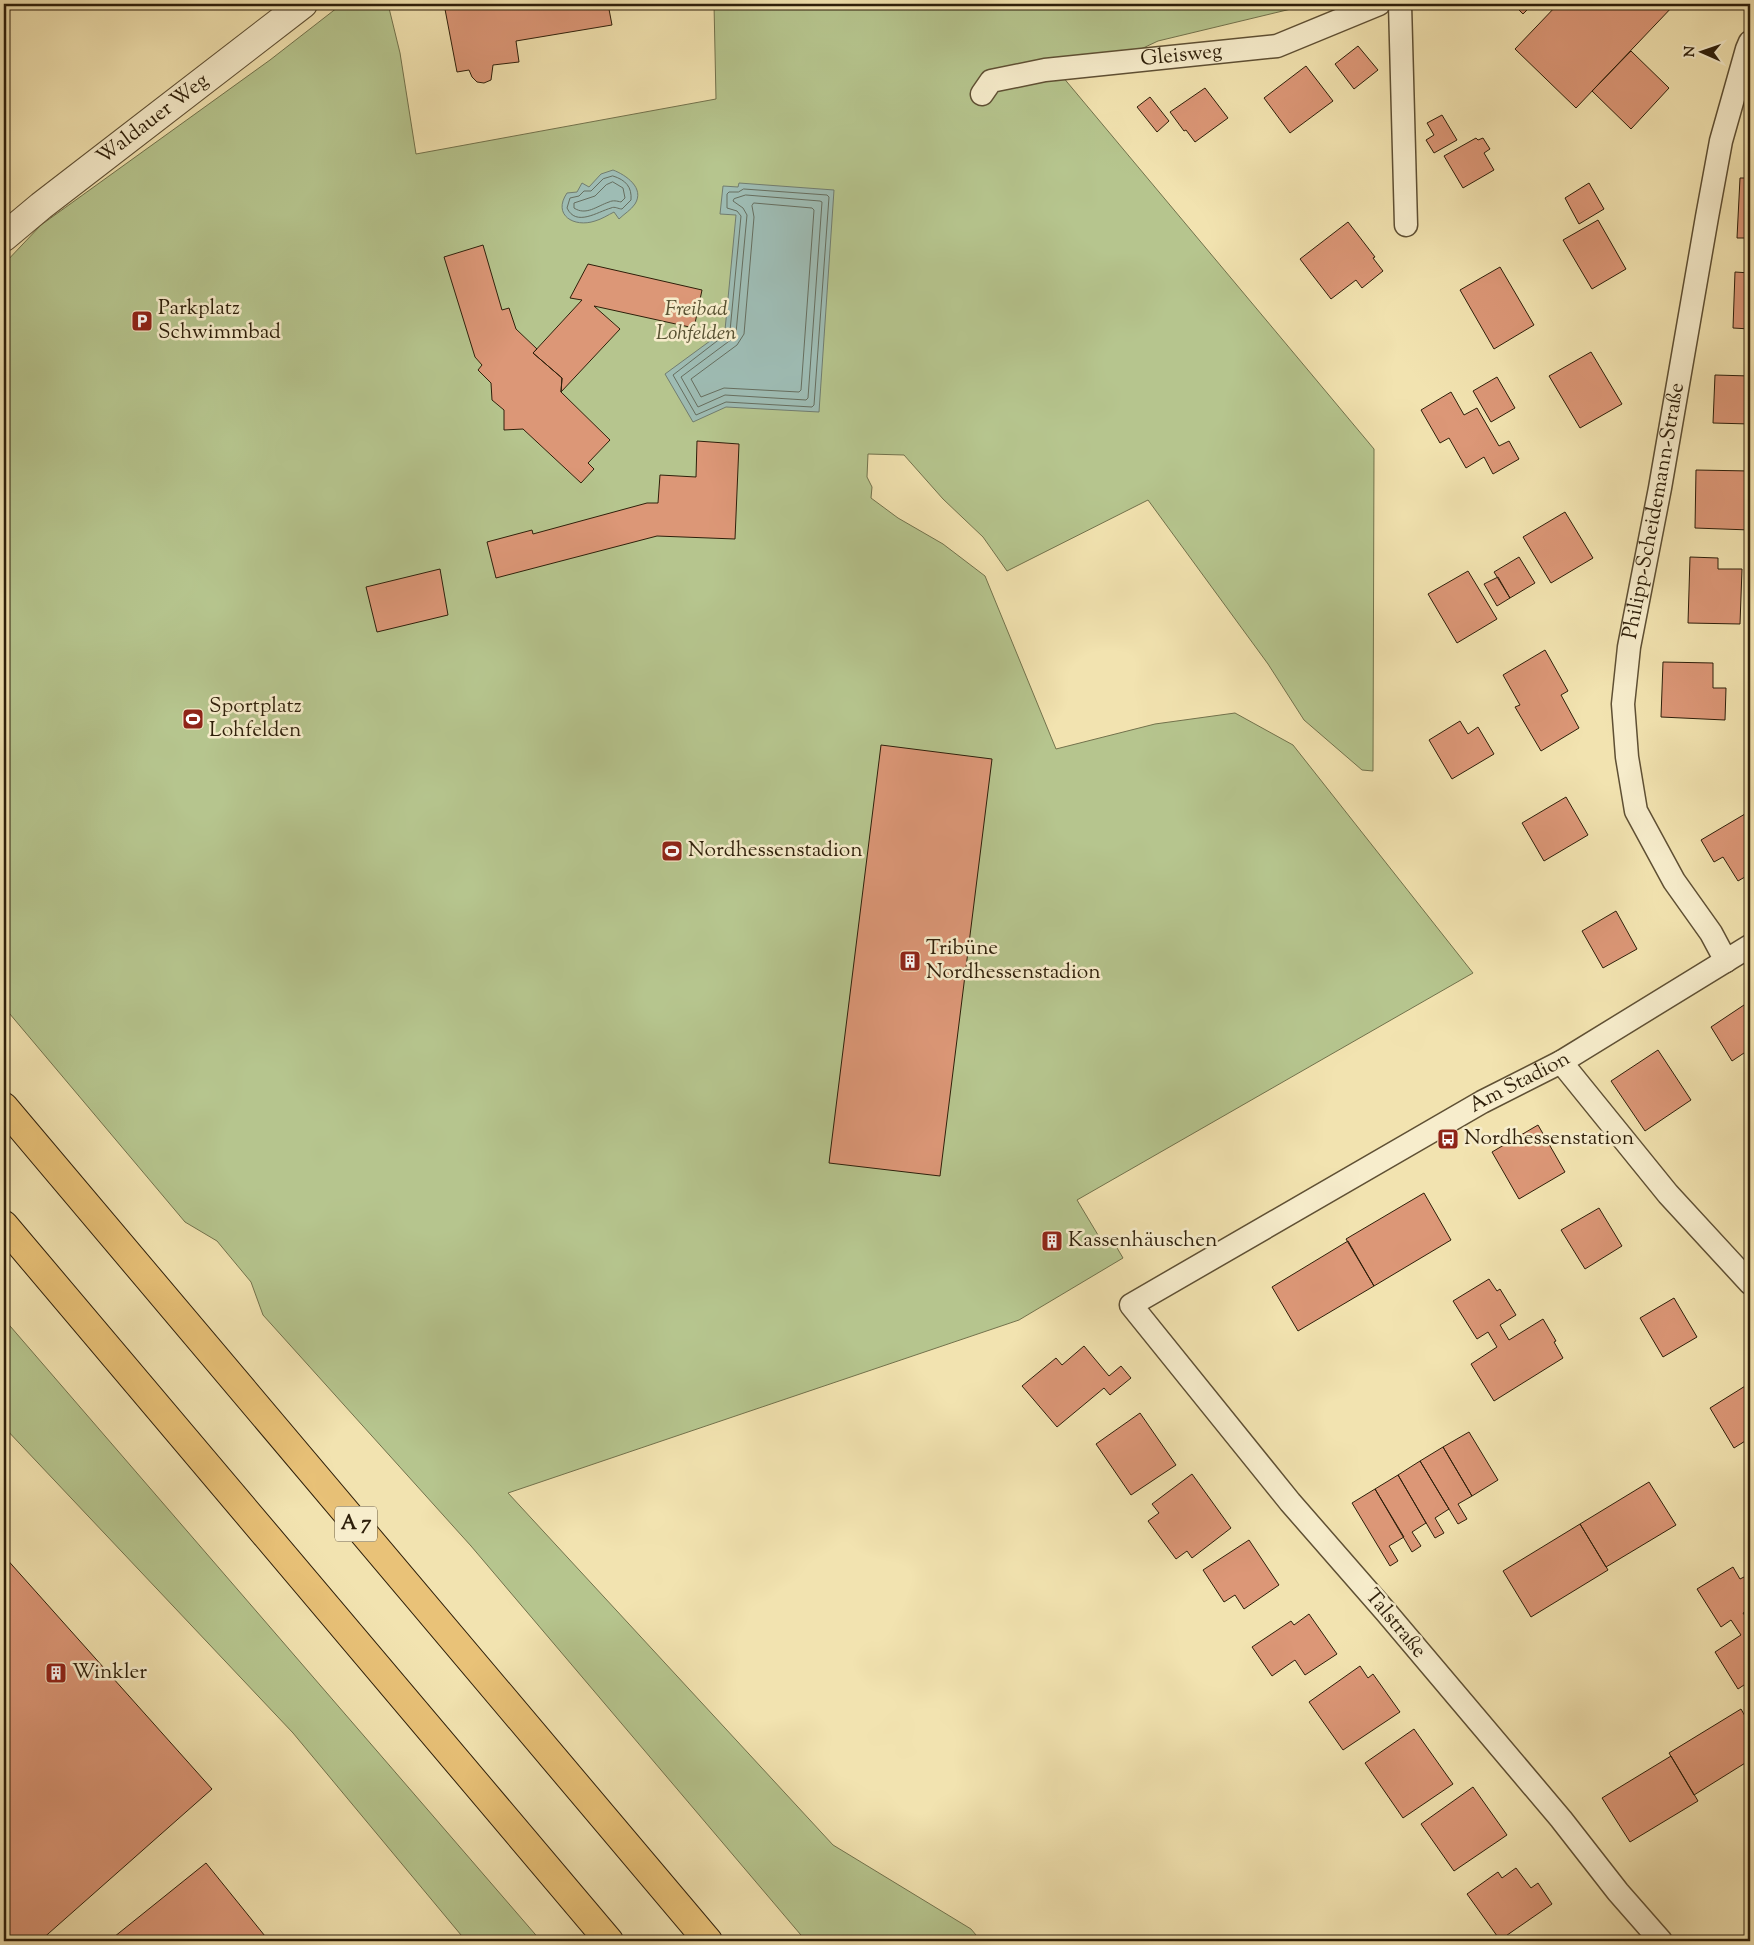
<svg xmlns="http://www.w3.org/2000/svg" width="1754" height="1945" font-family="'Sorts Mill Goudy',serif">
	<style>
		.green { fill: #b6c58e; stroke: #72724c }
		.water { fill: #9ebcb4; stroke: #717d70 }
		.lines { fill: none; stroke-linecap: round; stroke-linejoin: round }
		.shore { stroke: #666e5f; stroke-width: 1 }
		.building { fill: #dc9777; stroke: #2e1f0a }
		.minor-casing { stroke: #5f5034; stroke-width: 25 }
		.tertiary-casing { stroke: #5f5034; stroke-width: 30 }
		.motorway-casing { stroke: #2e1f0a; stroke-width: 30 }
		.minor { stroke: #f7edcc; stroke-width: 22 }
		.tertiary { stroke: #f7edcc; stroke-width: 28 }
		.motorway { stroke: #e9c278; stroke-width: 28 }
		.labels { text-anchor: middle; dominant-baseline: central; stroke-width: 5; stroke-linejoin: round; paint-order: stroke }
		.shield { fill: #f7edcc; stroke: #6a5d44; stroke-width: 1 }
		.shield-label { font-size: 20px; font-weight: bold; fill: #2e1f0a }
		.street-label { font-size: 21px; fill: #2e1f0a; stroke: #f7edcc }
		.poi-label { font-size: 21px; fill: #2e1f0a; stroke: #f7edcc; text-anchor: start }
		.park-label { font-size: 21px; font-style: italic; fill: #575132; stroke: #f7edcc }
	</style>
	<rect width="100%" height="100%" fill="#f2e3b0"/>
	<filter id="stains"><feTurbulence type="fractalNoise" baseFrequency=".004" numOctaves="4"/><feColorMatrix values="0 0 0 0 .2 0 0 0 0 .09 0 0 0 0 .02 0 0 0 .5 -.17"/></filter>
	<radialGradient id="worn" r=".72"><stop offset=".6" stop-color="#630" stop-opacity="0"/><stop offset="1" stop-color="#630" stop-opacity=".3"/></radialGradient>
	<path class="green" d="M 342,4 L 388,4 L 400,53 L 416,154 L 716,99 L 714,4 L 1304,4 L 1291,9 L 1158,41 L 1092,72 L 1062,76 L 1374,449 L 1373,771 L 1362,770 L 1304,720 L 1268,664 L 1148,500 L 1007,571 L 983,537 L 943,499 L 904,455 L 868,454 L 867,477 L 872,487 L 871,498 L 898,518 L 943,544 L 985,576 L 1056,749 L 1155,724 L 1235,713 L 1293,745 L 1473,973 L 1077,1200 L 1101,1240 L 1110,1236 L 1123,1258 L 1019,1320 L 508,1493 L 833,1845 L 971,1929 L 981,1941 L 806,1941 L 471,1546 L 263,1315 L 251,1282 L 217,1241 L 185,1222 L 4,1007 L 4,264 L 41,225 L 270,60 Z
		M 4,1319 L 541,1941 L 466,1941 L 293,1733 L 4,1427 Z"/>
	<path class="water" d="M 613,170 C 626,175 645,188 635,204 C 631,210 624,214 619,219 L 614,212 C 608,215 602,219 595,221 C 574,228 552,215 567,193 L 577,192 L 582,183 L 589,187 L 601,174 Z
		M 739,183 L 834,190 L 819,412 L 726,407 L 693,422 L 665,374 L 725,330 L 736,215 L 720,214 L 723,186 L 738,187 Z"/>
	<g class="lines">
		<path class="shore" d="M 613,176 C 626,180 632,187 631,200 L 622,209 C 618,209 615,206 611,208 C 597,212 576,227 567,208 L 570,198 L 579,196 L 584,191 L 591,191 L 603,179 Z
			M 613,182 L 623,188 L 625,198 L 621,202 C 617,201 613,200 609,202 C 597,206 586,216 574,208 L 574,203 L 595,196 L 606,185 Z
			M 744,189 L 827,195 L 829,197 L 814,405 L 812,407 L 726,402 L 696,415 L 673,375 L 730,331 L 741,216 L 737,211 L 727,208 L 727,194 L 729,192 L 738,192 Z
			M 746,195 L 820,201 L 822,202 L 808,398 L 806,400 L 725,395 L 698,407 L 681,377 L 732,339 L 736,333 L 747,215 L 743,208 L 733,201 L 734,199 Z
			M 754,203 L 812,208 L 814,210 L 801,390 L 799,392 L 724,388 L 701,397 L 691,379 L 737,345 L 744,334 L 754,217 L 752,206 Z"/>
	</g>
	<path class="building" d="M 444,4 L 608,4 L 612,25 L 516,41 L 519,62 L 493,65 L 491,80 L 484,83 L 477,82 L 472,77 L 469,70 L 457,72 Z
		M 1513,4 L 1533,4 L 1523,14 Z
		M 1558,4 L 1675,4 L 1576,108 L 1515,49 Z
		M 1358,46 L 1378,70 L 1354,89 L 1335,64 Z
		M 1631,51 L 1669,88 L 1631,129 L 1592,91 Z
		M 1306,66 L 1333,101 L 1290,133 L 1264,98 Z
		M 1205,88 L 1228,118 L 1195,142 L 1186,130 L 1184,131 L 1170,112 Z
		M 1150,97 L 1169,121 L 1157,132 L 1137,107 Z
		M 1442,115 L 1457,140 L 1434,153 L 1426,140 L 1434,135 L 1427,123 Z
		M 1476,138 L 1478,140 L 1483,138 L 1490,149 L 1484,153 L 1494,170 L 1463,188 L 1444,156 Z
		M 1740,178 L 1750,178 L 1750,238 L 1737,238 Z
		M 1589,183 L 1604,209 L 1579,224 L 1565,198 Z
		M 1598,220 L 1626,269 L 1592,289 L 1563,240 Z
		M 1348,222 L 1375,257 L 1373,258 L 1383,271 L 1362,288 L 1356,280 L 1331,299 L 1300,259 Z
		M 483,245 L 502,310 L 509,308 L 516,329 L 537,349 L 533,353 L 562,378 L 561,392 L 610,440 L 588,463 L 594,469 L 581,483 L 523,429 L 504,430 L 504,410 L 492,400 L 491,383 L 478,370 L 482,365 L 475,357 L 444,257 Z
		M 588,264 L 702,290 L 694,328 L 594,306 L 620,329 L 561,392 L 562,378 L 533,353 L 582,300 L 570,298 Z
		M 1500,267 L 1534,325 L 1494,349 L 1460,290 Z
		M 1735,272 L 1750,273 L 1750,329 L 1733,328 Z
		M 1591,352 L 1622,404 L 1580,428 L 1549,376 Z
		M 1715,375 L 1750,376 L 1750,424 L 1713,423 Z
		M 1497,377 L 1515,408 L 1491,422 L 1473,391 Z
		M 1451,392 L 1464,415 L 1477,408 L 1499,446 L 1509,441 L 1519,459 L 1493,474 L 1484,457 L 1466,468 L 1449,438 L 1440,443 L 1421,410 Z
		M 697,441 L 739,444 L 735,539 L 657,536 L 496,578 L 487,542 L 532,530 L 533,534 L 647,503 L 658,503 L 660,475 L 696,477 Z
		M 1696,470 L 1750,471 L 1750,530 L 1695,528 Z
		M 1565,512 L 1593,558 L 1551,583 L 1523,537 Z
		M 1519,557 L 1535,583 L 1510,598 L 1494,572 Z
		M 1690,557 L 1718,558 L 1718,569 L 1742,569 L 1740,624 L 1688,623 Z
		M 440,569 L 448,615 L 377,632 L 366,587 Z
		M 1468,571 L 1497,619 L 1457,643 L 1428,594 Z
		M 1498,577 L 1510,598 L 1497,606 L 1484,584 Z
		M 1545,650 L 1568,691 L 1561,695 L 1579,728 L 1541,751 L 1515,707 L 1520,705 L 1503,675 Z
		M 1663,662 L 1713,663 L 1713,688 L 1726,688 L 1725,720 L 1661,717 Z
		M 1460,721 L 1468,734 L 1478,727 L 1494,754 L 1452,779 L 1429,740 Z
		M 881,745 L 992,759 L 940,1176 L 829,1163 Z
		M 1566,797 L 1588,835 L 1544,861 L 1522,823 Z
		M 1750,811 L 1750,874 L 1738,881 L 1723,857 L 1714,862 L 1701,840 Z
		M 1616,911 L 1637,949 L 1603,968 L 1582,931 Z
		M 1750,1001 L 1750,1049 L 1732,1061 L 1711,1027 Z
		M 1658,1050 L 1691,1100 L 1645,1131 L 1611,1081 Z
		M 1538,1125 L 1565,1172 L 1519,1199 L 1492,1152 Z
		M 1424,1193 L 1451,1240 L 1374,1286 L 1346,1239 Z
		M 1599,1208 L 1622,1246 L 1585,1269 L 1561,1230 Z
		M1045 1241a7 7 0 1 1 14 0a7 7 0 1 1-14 0Z
		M 1348,1241 L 1374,1286 L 1298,1331 L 1272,1287 Z
		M 1489,1279 L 1497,1291 L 1500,1289 L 1516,1315 L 1500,1325 L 1509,1340 L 1543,1319 L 1556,1341 L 1554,1342 L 1563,1358 L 1494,1401 L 1471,1364 L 1497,1347 L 1488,1332 L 1477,1339 L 1453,1301 Z
		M 1674,1298 L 1697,1337 L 1663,1357 L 1640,1318 Z
		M 1084,1346 L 1109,1376 L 1121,1366 L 1131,1378 L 1110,1395 L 1104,1388 L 1057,1427 L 1022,1386 L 1056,1358 L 1062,1365 Z
		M 1750,1383 L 1750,1438 L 1734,1448 L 1710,1408 Z
		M 1140,1413 L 1176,1465 L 1131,1495 L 1096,1444 Z
		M 1469,1432 L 1498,1480 L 1472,1496 L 1443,1447 Z
		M 1443,1447 L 1472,1496 L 1458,1504 L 1467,1519 L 1458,1524 L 1420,1461 Z
		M 1420,1461 L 1449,1509 L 1435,1518 L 1444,1533 L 1435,1538 L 1398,1475 Z
		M 1192,1474 L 1231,1528 L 1192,1558 L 1187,1551 L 1176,1559 L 1148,1521 L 1159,1513 L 1152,1504 Z
		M 1398,1475 L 1426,1523 L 1412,1532 L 1421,1546 L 1412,1552 L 1375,1489 Z
		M 1649,1482 L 1676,1525 L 1606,1567 L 1580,1524 Z
		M 1375,1489 L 1404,1537 L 1389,1546 L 1398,1561 L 1390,1566 L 1352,1503 Z
		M 1580,1524 L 1608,1570 L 1531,1617 L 1503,1571 Z
		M 1249,1540 L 1279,1585 L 1244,1609 L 1235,1595 L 1224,1602 L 1203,1570 Z
		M 4,1556 L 212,1789 L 40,1941 L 4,1941 Z
		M 1733,1567 L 1740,1579 L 1744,1577 L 1750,1588 L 1750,1609 L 1743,1613 L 1750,1623 L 1750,1681 L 1738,1689 L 1715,1652 L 1741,1635 L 1731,1620 L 1721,1627 L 1697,1589 Z
		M 1309,1614 L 1337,1654 L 1305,1675 L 1295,1660 L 1272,1676 L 1252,1647 L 1291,1621 L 1294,1625 Z
		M 1360,1666 L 1368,1678 L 1373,1674 L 1400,1712 L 1343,1750 L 1309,1702 Z
		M 1741,1709 L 1750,1725 L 1750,1760 L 1694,1795 L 1669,1753 Z
		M 1414,1729 L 1453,1784 L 1403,1818 L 1365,1763 Z
		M 1671,1756 L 1698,1801 L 1630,1842 L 1602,1798 Z
		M 1473,1787 L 1507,1835 L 1454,1871 L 1421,1824 Z
		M 206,1863 L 269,1941 L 109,1941 Z
		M 1516,1868 L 1531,1888 L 1538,1883 L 1552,1904 L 1500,1940 L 1467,1894 L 1498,1872 L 1502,1878 Z"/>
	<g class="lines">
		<g class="minor-casing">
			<g id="minor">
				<path d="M 1400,4 L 1406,225"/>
				<path id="s1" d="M 982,94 L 991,81 L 1045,70 L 1277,46 L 1379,4"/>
				<path id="s2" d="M 1726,961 L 1711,933 L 1674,881 L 1636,811 L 1627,757 L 1623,704 L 1629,647 L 1660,488 L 1707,217 L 1721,141 L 1747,49 L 1750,42"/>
				<path d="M 1561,1062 L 1668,1194 L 1750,1283"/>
				<path id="s3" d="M 1661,1941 L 1618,1892 L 1561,1819 L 1386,1612 L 1290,1502 L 1131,1305 L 1482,1102 L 1561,1062 L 1750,946"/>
			</g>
		</g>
		<g class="tertiary-casing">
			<g id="tertiary">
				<path id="s4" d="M 4,237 L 41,206 L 303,4"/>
			</g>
		</g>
		<g class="motorway-casing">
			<path id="motorway" d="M 4,1107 L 708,1941
				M 4,1225 L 609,1941"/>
		</g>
		<use href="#minor" class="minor"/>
		<use href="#tertiary" class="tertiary"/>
		<use href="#motorway" class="motorway"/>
	</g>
	<defs>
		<g id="parking-square" transform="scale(1.125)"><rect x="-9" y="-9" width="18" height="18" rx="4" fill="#8f2418" stroke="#f7edcc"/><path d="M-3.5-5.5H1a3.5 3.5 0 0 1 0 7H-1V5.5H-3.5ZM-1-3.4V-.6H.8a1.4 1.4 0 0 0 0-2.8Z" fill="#fff"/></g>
		<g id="stadium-square" transform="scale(1.125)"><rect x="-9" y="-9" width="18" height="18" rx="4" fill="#8f2418" stroke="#f7edcc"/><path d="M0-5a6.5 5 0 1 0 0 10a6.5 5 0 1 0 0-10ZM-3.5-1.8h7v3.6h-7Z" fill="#fff"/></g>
		<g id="building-square" transform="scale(1.125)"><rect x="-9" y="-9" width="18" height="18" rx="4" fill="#8f2418" stroke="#f7edcc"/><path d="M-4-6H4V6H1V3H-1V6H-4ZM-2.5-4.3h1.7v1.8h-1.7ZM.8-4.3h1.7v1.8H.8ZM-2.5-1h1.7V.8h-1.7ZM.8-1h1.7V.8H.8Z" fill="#fff"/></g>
		<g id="bus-square" transform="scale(1.125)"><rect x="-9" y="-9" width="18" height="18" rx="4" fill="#8f2418" stroke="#f7edcc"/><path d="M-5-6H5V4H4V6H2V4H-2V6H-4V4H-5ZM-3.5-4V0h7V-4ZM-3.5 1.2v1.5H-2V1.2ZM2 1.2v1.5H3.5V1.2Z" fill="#fff"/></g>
	</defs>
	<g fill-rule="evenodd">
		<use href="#parking-square" x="142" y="321"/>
		<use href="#stadium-square" x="193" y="719"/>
		<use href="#stadium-square" x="672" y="851"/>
		<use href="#building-square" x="910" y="961"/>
		<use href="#bus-square" x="1448" y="1139"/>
		<use href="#building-square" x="1052" y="1241"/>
		<use href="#building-square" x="56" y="1673"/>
	</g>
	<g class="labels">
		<rect class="shield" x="335" y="1506.5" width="42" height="35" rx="4"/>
		<g class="shield-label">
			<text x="356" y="1524">A 7</text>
		</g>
		<g class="street-label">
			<text stroke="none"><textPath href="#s1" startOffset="208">Gleisweg</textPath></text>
			<text stroke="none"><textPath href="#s4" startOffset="190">Waldauer Weg</textPath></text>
			<text stroke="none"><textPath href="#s2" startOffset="479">Philipp-Scheidemann-Straße</textPath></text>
			<text stroke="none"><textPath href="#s3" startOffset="1276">Am Stadion</textPath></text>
			<text transform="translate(1395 1624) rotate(50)">Talstraße</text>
		</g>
		<g class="poi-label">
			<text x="158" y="309">Parkplatz<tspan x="158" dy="24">Schwimmbad</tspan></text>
			<text x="209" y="707">Sportplatz<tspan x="209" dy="24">Lohfelden</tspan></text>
			<text x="688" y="851">Nordhessenstadion</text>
			<text x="926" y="949">Tribüne<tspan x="926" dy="24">Nordhessenstadion</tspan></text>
			<text x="1464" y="1139">Nordhessenstation</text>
			<text x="1068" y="1241">Kassenhäuschen</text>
			<text x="72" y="1673">Winkler</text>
		</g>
		<g class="park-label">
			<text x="696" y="310">Freibad<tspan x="696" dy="24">Lohfelden</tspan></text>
		</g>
	</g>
	<rect width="1754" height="1945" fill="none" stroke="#f2e3b0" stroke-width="20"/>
	<rect x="5" y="5" width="1744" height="1935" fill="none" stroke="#2e1f0a" stroke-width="2.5"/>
	<rect x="10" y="10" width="1734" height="1925" fill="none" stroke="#2e1f0a"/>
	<g transform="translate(1702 52) rotate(272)" stroke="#f7edcc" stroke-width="4" paint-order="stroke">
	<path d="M0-4L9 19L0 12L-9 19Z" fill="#2e1f0a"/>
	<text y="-8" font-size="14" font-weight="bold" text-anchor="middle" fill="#2e1f0a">N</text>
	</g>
	<rect width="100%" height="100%" filter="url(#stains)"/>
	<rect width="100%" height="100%" fill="url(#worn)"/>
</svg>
